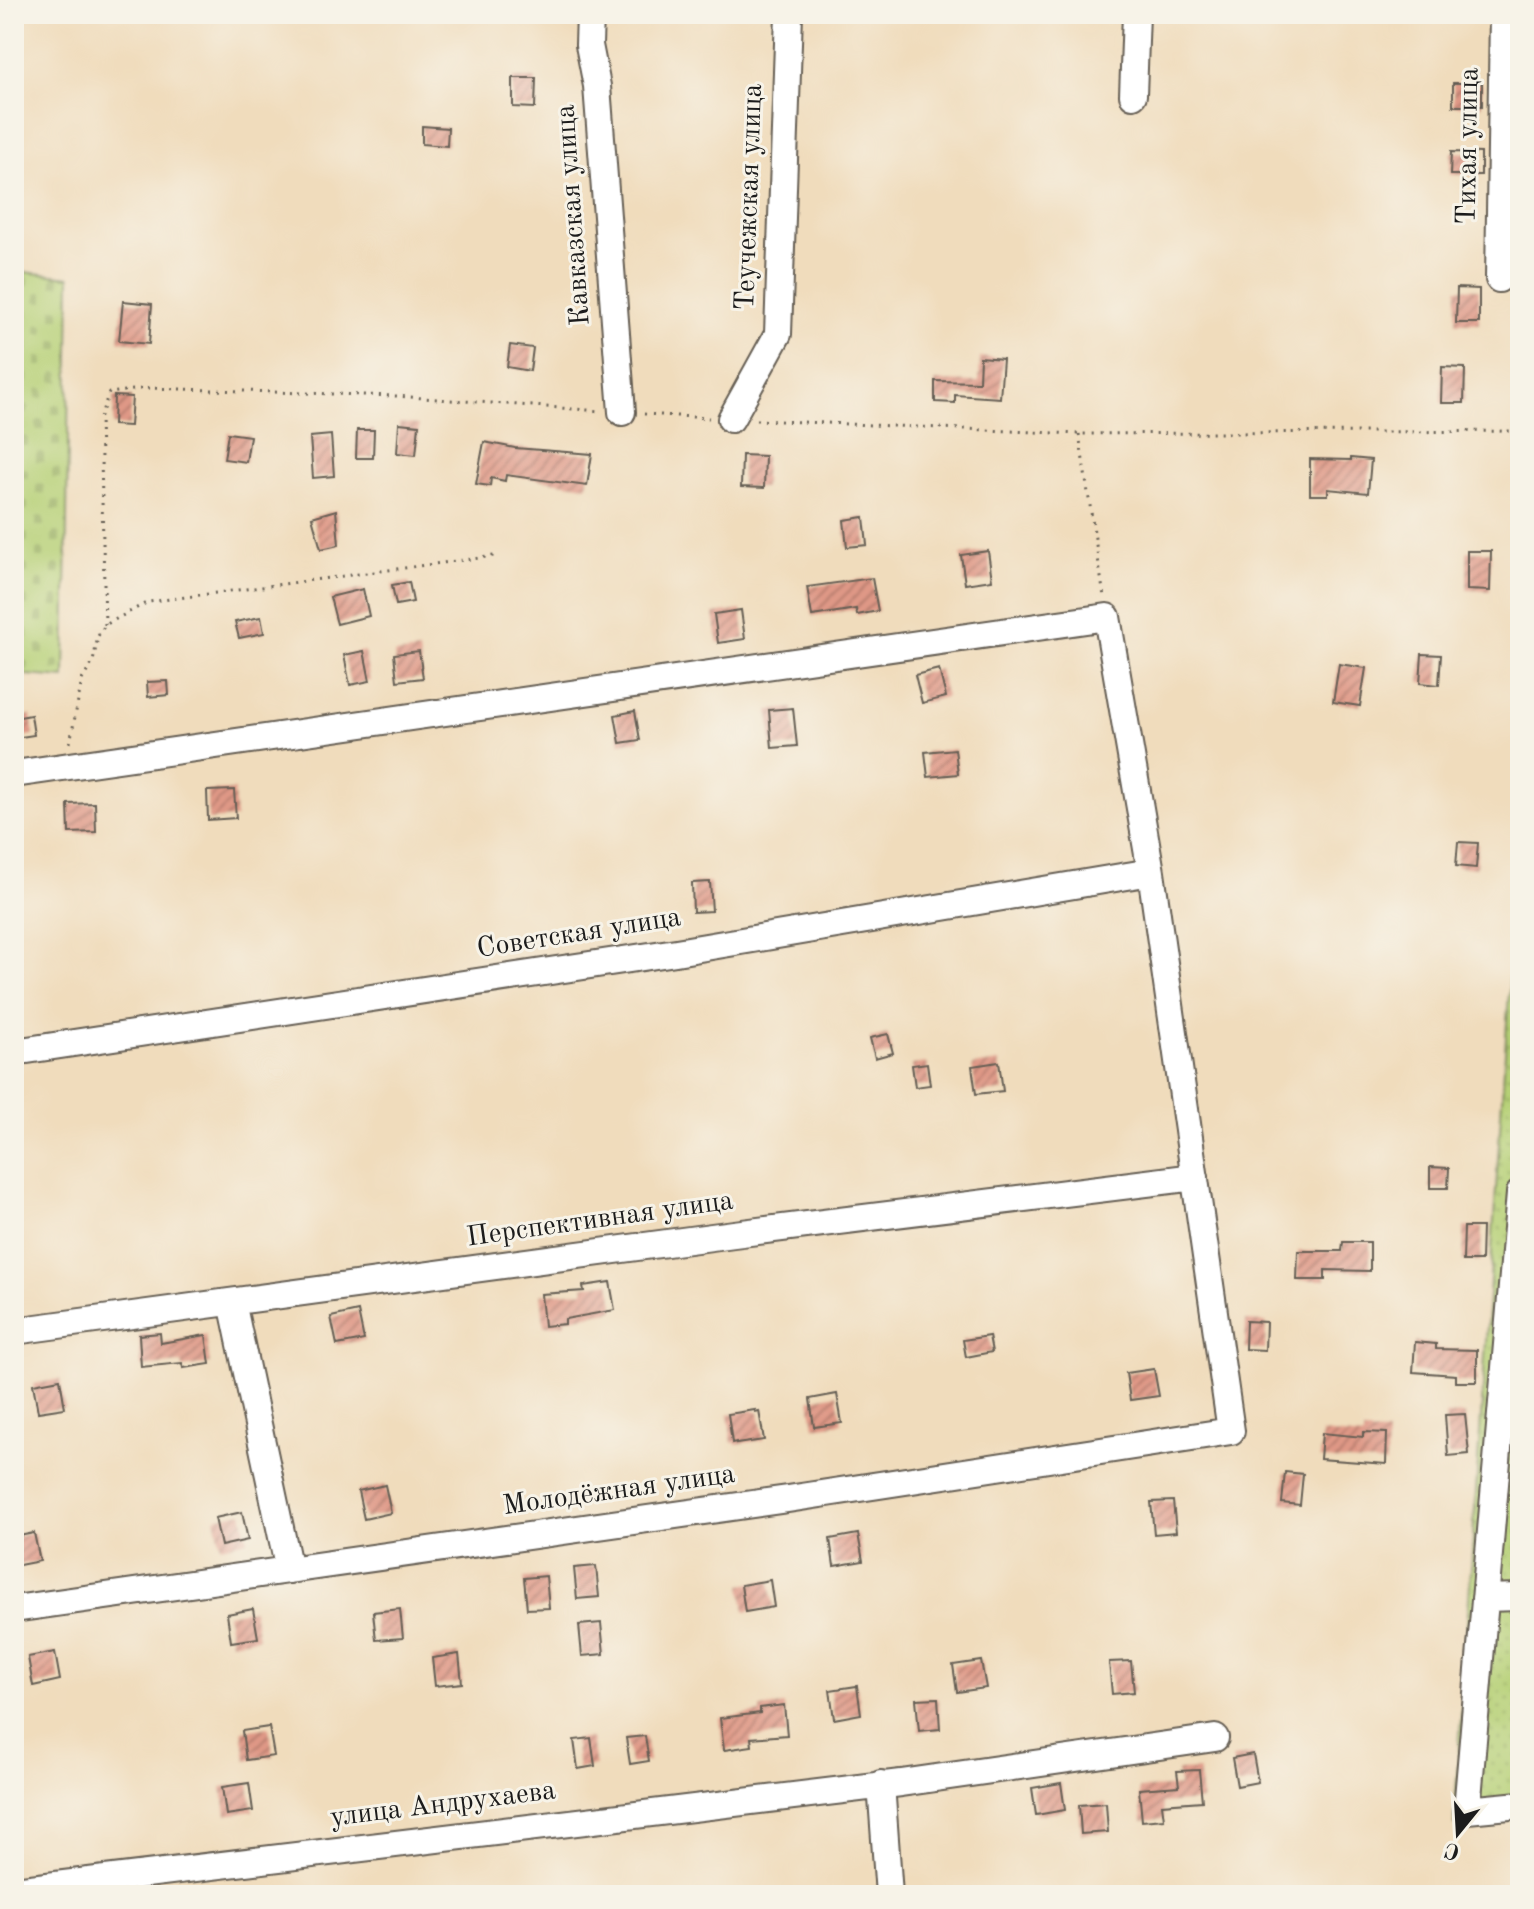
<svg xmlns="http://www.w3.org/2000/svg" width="1534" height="1909" font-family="'Old Standard TT',serif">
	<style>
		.cemetery { fill: url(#cemetery-stones); stroke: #697649; stroke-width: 2 }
		.garden { fill: url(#garden-dots); stroke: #697649; stroke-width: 2 }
		.building { fill: url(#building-hatch) }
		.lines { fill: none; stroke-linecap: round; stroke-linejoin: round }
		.minor-casing { stroke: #665f54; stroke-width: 30 }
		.path { stroke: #665f54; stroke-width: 3; stroke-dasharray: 2 6; stroke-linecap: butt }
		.minor { stroke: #fff; stroke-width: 26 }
		.labels { text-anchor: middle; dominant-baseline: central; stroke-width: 6; stroke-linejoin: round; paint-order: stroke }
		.street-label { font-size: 28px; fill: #1c1c1c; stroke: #f7f3e8 }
	</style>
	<defs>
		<pattern id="cemetery-stones" width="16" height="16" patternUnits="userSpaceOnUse" patternTransform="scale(2)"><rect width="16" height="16" fill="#b6d076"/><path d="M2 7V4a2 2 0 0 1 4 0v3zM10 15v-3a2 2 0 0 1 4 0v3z" fill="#9cb266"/></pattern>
		<pattern id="garden-dots" width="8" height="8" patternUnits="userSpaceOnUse" patternTransform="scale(2)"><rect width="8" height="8" fill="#b6d076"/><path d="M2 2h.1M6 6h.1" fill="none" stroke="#9cb266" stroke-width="1.8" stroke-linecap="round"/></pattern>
		<pattern id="building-hatch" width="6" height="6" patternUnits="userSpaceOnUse" patternTransform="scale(2)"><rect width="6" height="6" fill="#df9886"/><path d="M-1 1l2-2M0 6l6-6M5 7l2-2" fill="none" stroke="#b47b6d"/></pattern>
	</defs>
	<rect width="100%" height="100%" fill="#f7f3e8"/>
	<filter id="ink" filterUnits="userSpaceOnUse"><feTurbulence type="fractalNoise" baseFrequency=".0125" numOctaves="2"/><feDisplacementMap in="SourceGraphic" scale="16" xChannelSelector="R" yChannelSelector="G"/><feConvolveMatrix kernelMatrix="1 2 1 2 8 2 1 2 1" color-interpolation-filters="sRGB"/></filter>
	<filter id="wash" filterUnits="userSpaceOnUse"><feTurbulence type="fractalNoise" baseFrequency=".006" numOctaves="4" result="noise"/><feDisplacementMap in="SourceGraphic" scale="32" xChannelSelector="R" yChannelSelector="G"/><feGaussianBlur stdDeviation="1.8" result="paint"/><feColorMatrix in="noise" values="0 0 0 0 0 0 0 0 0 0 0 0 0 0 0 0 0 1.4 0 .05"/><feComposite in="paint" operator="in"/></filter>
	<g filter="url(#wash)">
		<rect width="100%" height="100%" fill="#f0dcbc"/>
		<path class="cemetery" d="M 14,271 L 70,277 L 65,678 L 14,674 Z"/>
		<path class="garden" d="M 1520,826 L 1520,1819 L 1454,1825 Z"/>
		<g id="blocks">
			<path class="building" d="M 513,78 L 536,78 L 535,108 L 513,107 Z
				M 1453,83 L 1482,83 L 1482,106 L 1453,106 Z
				M 422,126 L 448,128 L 447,146 L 422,144 Z
				M 1451,152 L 1481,153 L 1481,175 L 1450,175 Z
				M 1457,288 L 1479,289 L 1479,323 L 1456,323 Z
				M 123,301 L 152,304 L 149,344 L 119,341 Z
				M 510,345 L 533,348 L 530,371 L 507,367 Z
				M 980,357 L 1003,359 L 1000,398 L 955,395 L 955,403 L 935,402 L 935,381 L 979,382 Z
				M 1442,367 L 1465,368 L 1464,403 L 1441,403 Z
				M 114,396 L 132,397 L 130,426 L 113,425 Z
				M 399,423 L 419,425 L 416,455 L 397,453 Z
				M 357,430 L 374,430 L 373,458 L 356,458 Z
				M 228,433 L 250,436 L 246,462 L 224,459 Z
				M 331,435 L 334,476 L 313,478 L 310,437 Z
				M 484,442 L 515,448 L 592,454 L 587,486 L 506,475 L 505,481 L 491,478 L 490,486 L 476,484 Z
				M 742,455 L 765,456 L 764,488 L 741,487 Z
				M 1351,458 L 1371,460 L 1368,493 L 1328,489 L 1328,495 L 1310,495 L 1310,459 L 1351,460 Z
				M 336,510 L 339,545 L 321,549 L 312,517 Z
				M 864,517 L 867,545 L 847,547 L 844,520 Z
				M 988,551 L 992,580 L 965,584 L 961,555 Z
				M 1467,551 L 1491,551 L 1490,591 L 1467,590 Z
				M 872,578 L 878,611 L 857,615 L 856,609 L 812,616 L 807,587 Z
				M 409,582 L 413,602 L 396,605 L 392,585 Z
				M 363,589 L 369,616 L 337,624 L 330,597 Z
				M 741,610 L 745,639 L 718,643 L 714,614 Z
				M 261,617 L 264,633 L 239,638 L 235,622 Z
				M 364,651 L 370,681 L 350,685 L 344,655 Z
				M 419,651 L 423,678 L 397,681 L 394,654 Z
				M 1422,654 L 1441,655 L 1439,685 L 1420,683 Z
				M 1339,664 L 1366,668 L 1360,706 L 1333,702 Z
				M 939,669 L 946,697 L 922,703 L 915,675 Z
				M 168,681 L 169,695 L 148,697 L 147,682 Z
				M 793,708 L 797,746 L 772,748 L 769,710 Z
				M 635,711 L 640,740 L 620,743 L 615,715 Z
				M 31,715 L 34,735 L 14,738 L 14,718 Z
				M 955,749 L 958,774 L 928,777 L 925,752 Z
				M 234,790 L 236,818 L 208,820 L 207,791 Z
				M 95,803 L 96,832 L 69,833 L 68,804 Z
				M 1458,842 L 1478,843 L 1476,868 L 1456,866 Z
				M 710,882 L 712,911 L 693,912 L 692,883 Z
				M 888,1034 L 893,1053 L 875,1058 L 870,1038 Z
				M 999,1062 L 1003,1091 L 976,1094 L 972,1066 Z
				M 927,1063 L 930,1085 L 915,1087 L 912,1065 Z
				M 1430,1167 L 1449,1168 L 1448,1188 L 1430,1188 Z
				M 1464,1227 L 1482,1227 L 1481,1261 L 1463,1261 Z
				M 1343,1242 L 1370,1242 L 1370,1271 L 1325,1270 L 1325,1280 L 1297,1280 L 1298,1251 L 1342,1251 Z
				M 610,1282 L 615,1310 L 565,1319 L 565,1324 L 544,1326 L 541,1294 L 584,1291 L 583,1286 Z
				M 358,1311 L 364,1340 L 337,1345 L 331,1317 Z
				M 1246,1321 L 1266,1322 L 1265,1350 L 1245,1349 Z
				M 160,1333 L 161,1343 L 206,1335 L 210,1364 L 183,1368 L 182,1363 L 141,1367 L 139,1335 Z
				M 989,1336 L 992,1352 L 966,1357 L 963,1340 Z
				M 1415,1342 L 1436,1344 L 1436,1349 L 1477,1350 L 1477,1382 L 1456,1382 L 1456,1375 L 1413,1372 Z
				M 1154,1369 L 1159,1396 L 1130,1400 L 1126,1373 Z
				M 60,1379 L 65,1408 L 38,1412 L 33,1384 Z
				M 837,1394 L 842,1423 L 814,1427 L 810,1399 Z
				M 755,1410 L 755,1412 L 759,1411 L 764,1440 L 736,1444 L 736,1442 L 732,1443 L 728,1414 Z
				M 1465,1414 L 1469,1454 L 1448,1456 L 1445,1415 Z
				M 1363,1432 L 1387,1433 L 1386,1464 L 1320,1459 L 1322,1433 L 1363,1437 Z
				M 1285,1472 L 1303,1474 L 1300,1505 L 1282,1503 Z
				M 385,1485 L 391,1513 L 364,1519 L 358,1491 Z
				M 1173,1501 L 1176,1532 L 1154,1534 L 1151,1502 Z
				M 242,1512 L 248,1540 L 221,1546 L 215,1518 Z
				M 34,1533 L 40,1561 L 14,1566 L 14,1537 Z
				M 858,1534 L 863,1561 L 834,1566 L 830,1539 Z
				M 596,1566 L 599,1597 L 577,1599 L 574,1568 Z
				M 546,1576 L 549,1608 L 527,1609 L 524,1578 Z
				M 770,1580 L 774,1607 L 745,1612 L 741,1585 Z
				M 253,1609 L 258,1638 L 231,1642 L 227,1614 Z
				M 400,1609 L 403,1638 L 376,1640 L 373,1612 Z
				M 601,1623 L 604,1654 L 582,1656 L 579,1625 Z
				M 55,1652 L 60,1680 L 33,1686 L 28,1657 Z
				M 459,1654 L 462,1683 L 435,1686 L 432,1658 Z
				M 981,1661 L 986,1688 L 957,1692 L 953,1665 Z
				M 1131,1661 L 1134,1692 L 1112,1694 L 1109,1662 Z
				M 857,1686 L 861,1714 L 834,1719 L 830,1690 Z
				M 938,1698 L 940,1729 L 919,1731 L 916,1699 Z
				M 784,1705 L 787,1735 L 751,1738 L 752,1746 L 724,1750 L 720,1718 L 760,1713 L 760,1708 Z
				M 269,1727 L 274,1756 L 246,1760 L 242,1731 Z
				M 645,1736 L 649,1761 L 630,1764 L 626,1738 Z
				M 591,1738 L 595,1766 L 578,1769 L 574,1740 Z
				M 1253,1754 L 1258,1782 L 1237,1786 L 1232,1758 Z
				M 1199,1770 L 1202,1801 L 1162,1804 L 1164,1819 L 1142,1821 L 1139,1789 L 1179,1786 L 1177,1771 Z
				M 249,1783 L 253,1811 L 226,1815 L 222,1787 Z
				M 1061,1783 L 1065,1810 L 1036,1815 L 1032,1788 Z
				M 1106,1803 L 1108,1832 L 1081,1834 L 1079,1805 Z"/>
		</g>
	</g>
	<g filter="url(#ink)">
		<use href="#blocks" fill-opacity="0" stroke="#665f54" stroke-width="2"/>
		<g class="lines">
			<g class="minor-casing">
				<path id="minor" d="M 590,14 L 589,45 L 597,86 L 622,412
					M 1133,95 L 1136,14
					M 1499,279 L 1503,14
					M 731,419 L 778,334 L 789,14
					M 14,774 L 1107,617 L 1151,872 L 1231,1431 L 788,1499 L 14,1609
					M 14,1052 L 676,952 L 1151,872
					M 1520,1193 L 1467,1810 L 1520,1805
					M 232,1302 L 289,1570
					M 14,1331 L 734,1234 L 1195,1177
					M 1485,1598 L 1520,1597
					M 881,1784 L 889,1895
					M 14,1890 L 901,1783 L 1215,1738"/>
			</g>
			<path class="path" d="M 644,414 L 709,418
				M 756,420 L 1079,434 L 1520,431
				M 1079,434 L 1104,597
				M 105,625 L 100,417 L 109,393 L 150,388 L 396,396 L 601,411
				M 70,743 L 82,680 L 93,662 L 98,636 L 105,625 L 148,602 L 494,556"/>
			<use href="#minor" class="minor"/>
		</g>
	</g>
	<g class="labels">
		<g class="street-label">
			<text transform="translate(1469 146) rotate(-89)">Тихая улица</text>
			<text transform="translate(750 197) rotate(-88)">Теучежская улица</text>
			<text transform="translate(574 215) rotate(-94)">Кавказская улица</text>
			<text transform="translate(579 934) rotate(-9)">Советская улица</text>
			<text transform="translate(600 1220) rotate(-8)">Перспективная улица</text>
			<text transform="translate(619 1491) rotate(-8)">Молодёжная улица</text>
			<text transform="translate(443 1805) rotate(-7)">улица Андрухаева</text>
		</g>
	</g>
	<rect width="1534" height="1909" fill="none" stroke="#f7f3e8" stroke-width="48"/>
	<g transform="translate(1458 1833) rotate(198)" stroke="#f7f3e8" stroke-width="6" paint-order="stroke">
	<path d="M0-6L14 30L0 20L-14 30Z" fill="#1c1c1c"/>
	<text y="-12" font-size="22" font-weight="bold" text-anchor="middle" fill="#1c1c1c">С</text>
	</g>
</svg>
